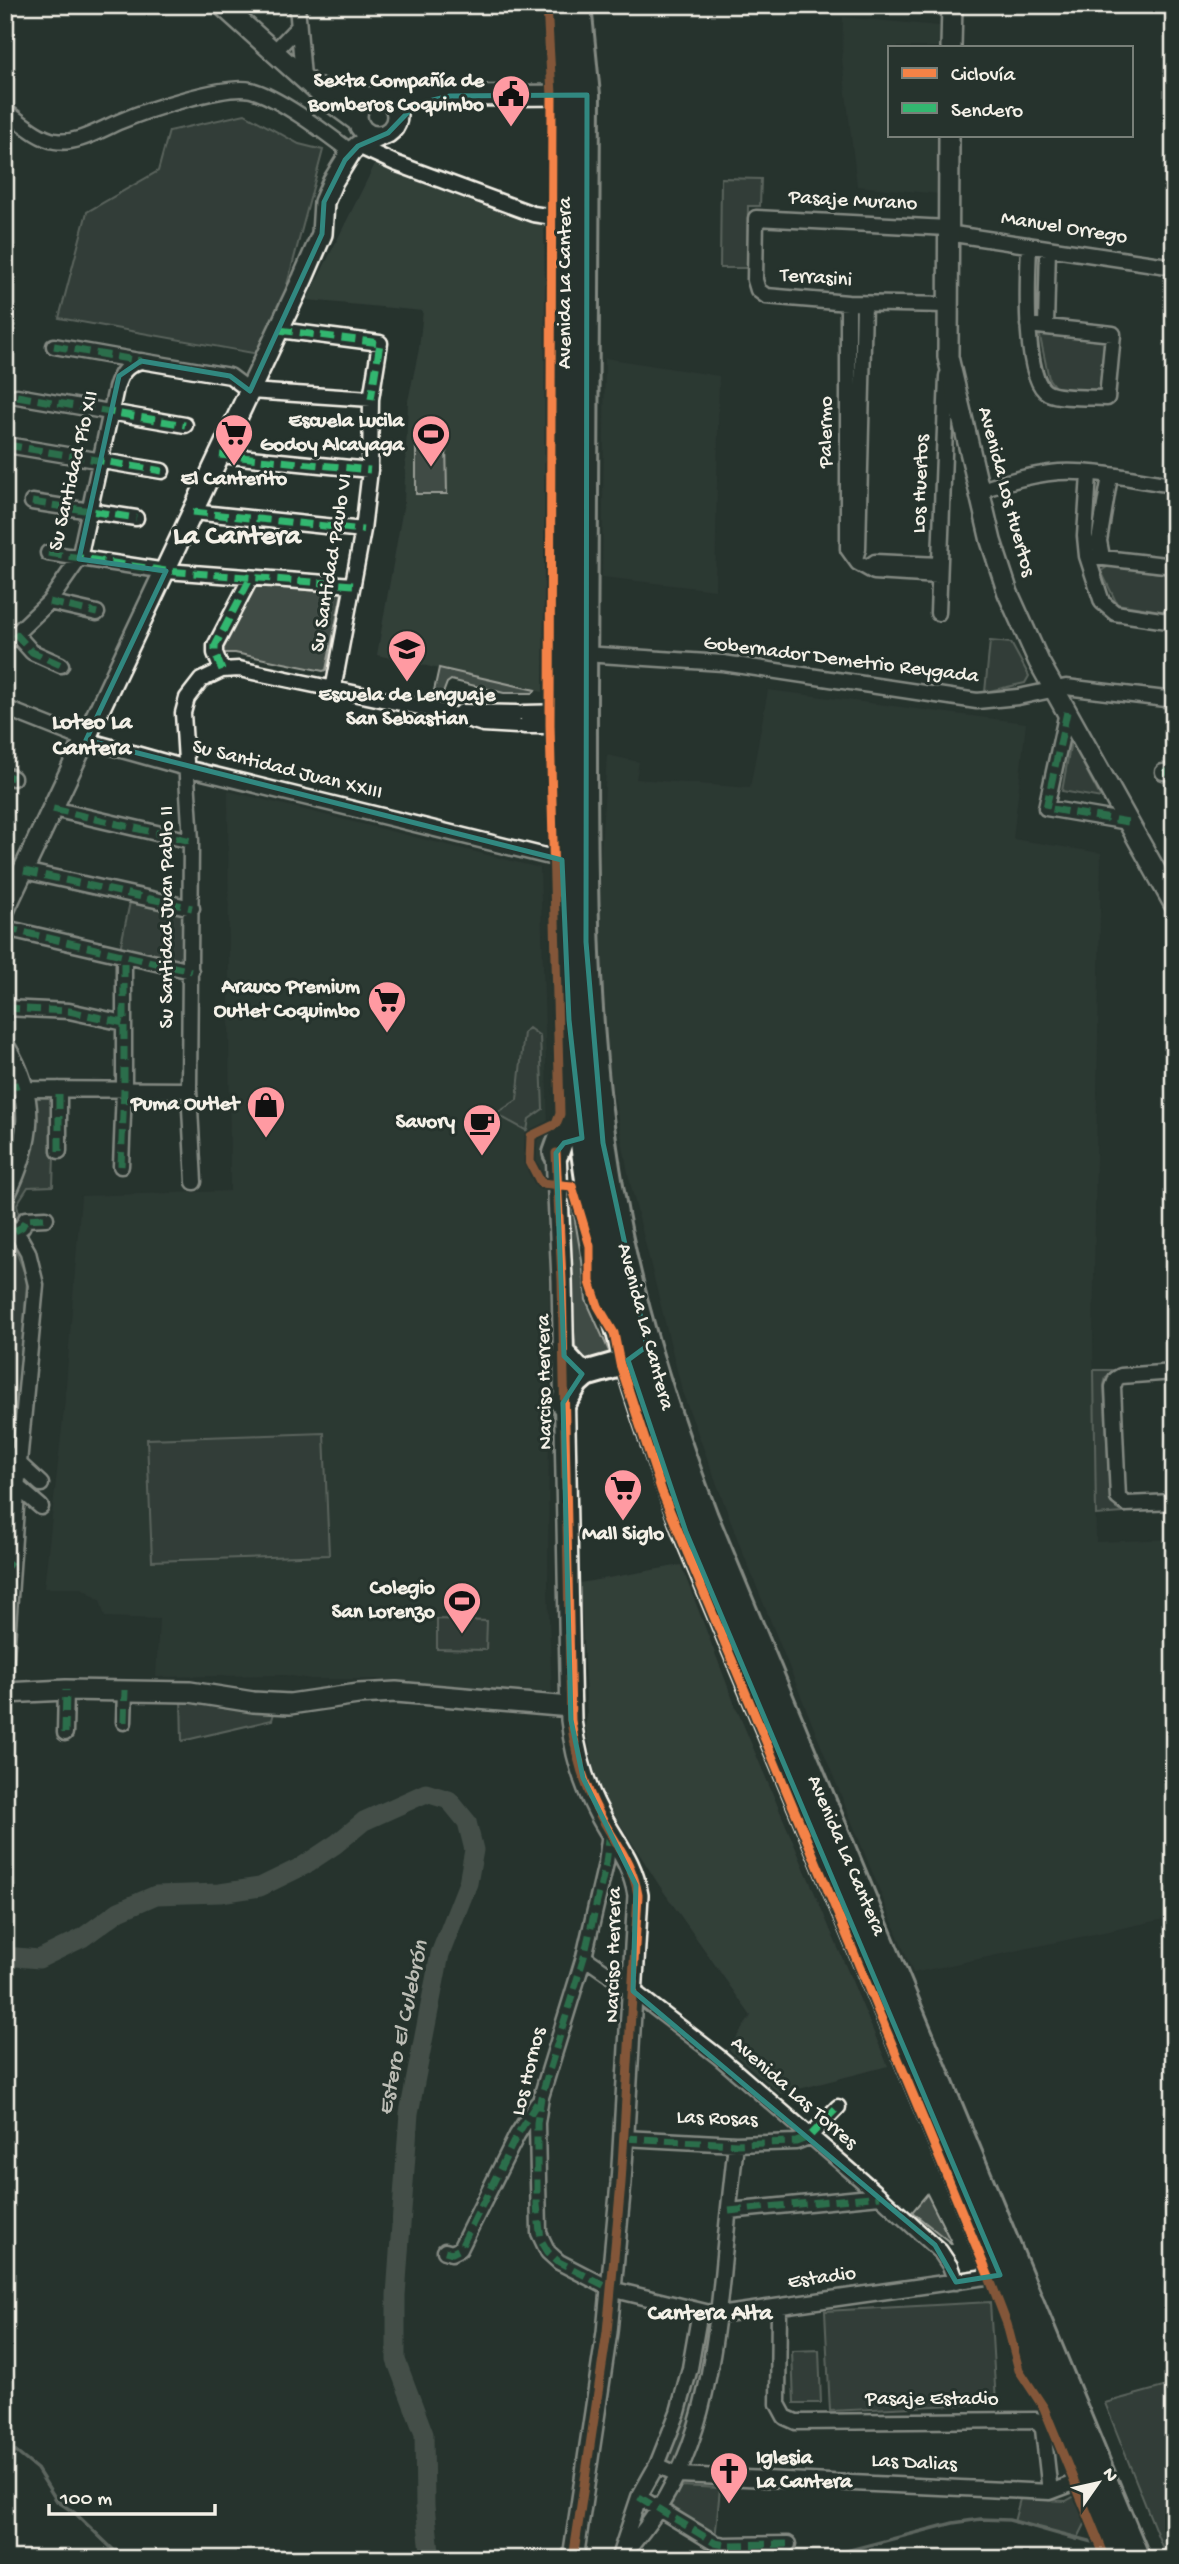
<svg xmlns="http://www.w3.org/2000/svg" width="1179" height="2564" font-family="'Gochi Hand',sans-serif">
	<style>
		.built { fill: #333f39 }
		.green { fill: #414b45; stroke: #9a9e96; stroke-width: 2 }
		.lines { fill: none; stroke-linecap: round; stroke-linejoin: round }
		.stream { stroke: #9fa39b; stroke-width: 3.5 }
		.river { stroke: #676f68; stroke-width: 19 }
		.street-casing { stroke: #f4f1e8; stroke-width: 19 }
		.secondary-casing { stroke: #f4f1e8; stroke-width: 24 }
		.highway-casing { stroke: #f4f1e8; stroke-width: 30 }
		.street { stroke: #26332d; stroke-width: 14 }
		.secondary { stroke: #26332d; stroke-width: 19 }
		.highway { stroke: #26332d; stroke-width: 24 }
		.quiet { stroke: #33b770; stroke-width: 7; stroke-dasharray: 14 7; stroke-linecap: butt }
		.cycleway-casing { stroke: #26332d; stroke-width: 13 }
		.cycleway { stroke: #f48246; stroke-width: 9 }
		.marked { fill: none; stroke: #318880; stroke-width: 5; stroke-linejoin: round }
		.labels { text-anchor: middle; dominant-baseline: central; stroke-width: 6; stroke-linejoin: round; paint-order: stroke }
		.poi-label { font-size: 21px; font-weight: bold; fill: #f4f1e8; stroke: #26332d; text-anchor: end }
		.street-label { font-size: 21px; fill: #f4f1e8; stroke: #26332d }
		.neighbourhood-label { font-size: 23px; font-weight: bold; fill: #f4f1e8; stroke: #26332d }
		.water-label { font-size: 23px; font-style: italic; fill: #bcbdb5; stroke: #26332d }
		.district-label { font-size: 28px; font-weight: bold; fill: #f4f1e8; stroke: #26332d }
	</style>
	<rect width="100%" height="100%" fill="#26332d"/>
	<filter id="ink" filterUnits="userSpaceOnUse"><feTurbulence type="fractalNoise" baseFrequency=".0143" numOctaves="2"/><feDisplacementMap in="SourceGraphic" scale="14" xChannelSelector="R" yChannelSelector="G"/><feConvolveMatrix kernelMatrix="1 2 1 2 8 2 1 2 1" color-interpolation-filters="sRGB"/></filter>
	<g filter="url(#ink)">
		<path class="built" d="M 843,17 L 939,26 L 939,47 L 890,47 L 890,135 L 940,135 L 940,194 L 857,186 L 842,59 Z
			M 376,162 L 544,222 L 547,412 L 543,692 L 377,655 L 404,502 L 408,401 L 419,349 L 423,311 L 307,300 Z
			M 605,358 L 719,376 L 715,590 L 602,577 Z
			M 768,690 L 1026,723 L 1013,839 L 1101,853 L 1093,1338 L 1096,1542 L 1174,1539 L 1174,1917 L 913,1973 L 739,1543 L 683,1394 L 629,1178 L 604,1043 L 599,880 L 607,755 L 639,762 L 636,779 L 750,788 Z
			M 228,791 L 540,868 L 550,1193 L 548,1590 L 552,1696 L 375,1679 L 311,1679 L 285,1675 L 156,1677 L 159,1619 L 105,1617 L 100,1600 L 82,1588 L 44,1588 L 64,1410 L 81,1196 L 230,1191 Z
			M 681,1565 L 735,1705 L 888,2066 L 780,2094 L 728,2049 L 751,2016 L 659,1885 L 598,1789 L 585,1725 L 587,1717 L 580,1583 Z"/>
		<path class="green" d="M 245,114 L 299,144 L 323,150 L 284,296 L 258,354 L 59,318 L 87,212 L 158,171 L 169,131 Z
			M 721,178 L 761,179 L 760,206 L 748,206 L 747,268 L 720,268 Z
			M 1039,332 L 1106,339 L 1104,392 L 1055,387 L 1049,379 Z
			M 416,442 L 446,442 L 447,494 L 416,494 Z
			M 1109,566 L 1174,575 L 1174,613 L 1117,604 L 1101,571 Z
			M 253,585 L 342,593 L 326,670 L 323,671 L 235,653 L 222,653 L 223,644 Z
			M 990,641 L 1011,643 L 1029,676 L 1025,683 L 985,692 Z
			M 439,668 L 535,690 L 533,693 L 504,693 L 451,680 L 447,683 L 440,701 L 432,700 Z
			M 1071,741 L 1101,798 L 1062,791 Z
			M 130,902 L 184,910 L 183,963 L 120,949 Z
			M 529,1028 L 540,1036 L 543,1109 L 529,1119 L 527,1131 L 496,1114 L 517,1100 L 524,1032 Z
			M 11,1092 L 14,1095 L 16,1124 L 5,1173 L 5,1093 Z
			M 33,1093 L 56,1094 L 53,1186 L 28,1187 L 17,1204 L 20,1221 L 11,1209 Z
			M 563,1190 L 570,1191 L 582,1261 L 586,1300 L 613,1360 L 582,1367 L 575,1345 Z
			M 5,1239 L 15,1249 L 27,1279 L 23,1351 L 14,1437 L 6,1439 Z
			M 1094,1370 L 1114,1370 L 1106,1377 L 1104,1385 L 1110,1498 L 1116,1508 L 1124,1513 L 1096,1515 Z
			M 324,1433 L 329,1555 L 152,1561 L 147,1439 Z
			M 437,1619 L 487,1621 L 486,1650 L 437,1649 Z
			M 181,1698 L 274,1713 L 272,1720 L 182,1741 Z
			M 927,2194 L 952,2244 L 912,2212 Z
			M 990,2302 L 996,2403 L 830,2411 L 825,2311 Z
			M 705,2336 L 700,2401 L 679,2468 L 667,2462 L 688,2405 L 702,2338 Z
			M 819,2350 L 821,2403 L 794,2403 L 792,2351 Z
			M 1174,2384 L 1174,2559 L 1167,2559 L 1105,2403 Z
			M 681,2486 L 720,2488 L 715,2540 L 667,2512 Z
			M 1075,2496 L 1086,2522 L 1077,2540 L 1014,2522 L 1020,2499 L 1066,2501 Z"/>
		<g class="lines">
			<path class="stream" d="M 5,2443 L 37,2469 L 57,2501 L 75,2513 L 123,2559
				M 430,2551 L 431,2559
				M 816,2559 L 953,2523 L 981,2519 L 1009,2520 L 1097,2543"/>
			<path class="river" d="M 5,1956 L 39,1959 L 82,1938 L 119,1911 L 156,1895 L 220,1893 L 260,1887 L 303,1866 L 336,1844 L 364,1821 L 426,1793 L 449,1800 L 467,1822 L 474,1850 L 468,1883 L 440,1954 L 409,2113 L 396,2295 L 396,2360 L 424,2434 L 425,2506 L 430,2551"/>
			<g class="street-casing">
				<path id="street" d="M 297,5 L 303,77
					M 274,52 L 297,28
					M 5,111 C 20,121 37,138 55,141 C 77,145 101,129 121,121 C 147,110 225,84 251,90 C 279,97 327,134 351,152
					M 358,146 L 395,163 L 533,214 L 566,219
					M 947,233 L 1174,267
					M 848,303 L 848,549 L 858,563 L 874,572 L 939,576
					M 947,305 L 848,303 L 766,296 L 758,290 L 755,280 L 756,218 L 947,228
					M 1028,325 L 1113,334 L 1107,398 C 1093,397 1060,399 1048,393 C 1022,380 1028,272 1029,245
					M 1046,326 L 1048,248
					M 279,330 L 380,343 L 371,399 L 370,470 L 363,530 L 333,690
					M 54,346 L 139,361
					M 17,396 L 185,425
					M 7,445 L 162,471
					M 220,455 L 370,470
					M 1089,474 L 1085,536 L 1087,556 L 1102,602 L 1115,613 L 1174,622
					M 979,491 C 1005,482 1031,474 1059,472 C 1097,470 1136,480 1174,485
					M 32,502 L 136,518
					M 193,512 L 363,530
					M 48,553 L 166,571 L 353,585
					M 1087,556 L 1174,566
					M 1102,557 L 1099,541 L 1110,476
					M 855,558 L 858,549 L 864,304
					M 871,565 L 875,562 L 939,565
					M 49,602 L 97,613
					M 938,613 L 947,376
					M 15,633 L 32,652 L 61,665
					M 5,644 L 49,602 L 79,559 L 116,388 C 120,374 126,365 141,361 L 230,376 L 250,391 L 371,399
					M 584,654 L 723,663 L 977,701 L 1018,697 L 1066,687 L 1174,700
					M 222,670 L 215,653 L 215,646 L 250,579
					M 5,708 L 86,740 L 186,768 L 562,860
					M 462,712 L 517,713
					M 1067,712 L 1046,808 L 1128,822
					M 524,713 L 568,712
					M 524,726 L 568,726
					M 1163,772 L 1174,773
					M 5,775 L 13,778
					M 53,809 L 191,841
					M 24,871 L 192,908
					M 5,928 L 191,971
					M 5,1008 L 69,1011 L 124,1023
					M 5,1089 L 23,1083
					M 25,1089 L 189,1090
					M 59,1151 L 59,1089
					M 121,1166 L 124,1089 L 124,956
					M 194,1182 L 189,1090 L 191,841 L 183,713 L 187,698 L 201,680 L 222,670 L 239,669 L 443,712 L 483,724 L 517,726
					M 5,1222 L 20,1238 L 28,1252 L 36,1285 L 19,1463 L 5,1672
					M 15,1231 L 22,1227 L 26,1219 L 46,1218
					M 1174,1372 L 1121,1376 L 1116,1379 L 1113,1387 L 1118,1498 L 1126,1504 L 1174,1502
					M 5,1451 L 41,1484
					M 5,1476 L 41,1507
					M 124,1722 L 125,1690
					M 65,1733 L 66,1690
					M 610,1832 L 606,1863 L 584,1957 L 541,2097 L 537,2123 L 539,2233 L 548,2252 L 559,2262 L 611,2289 L 718,2315 L 1000,2275
					M 584,1957 L 633,1991 L 719,2057 L 880,2196 L 940,2251 L 950,2266 L 956,2282
					M 624,2138 L 736,2144 L 796,2142 L 809,2137 L 838,2107
					M 729,2211 L 880,2196
					M 445,2251 L 452,2253 L 460,2249 L 517,2135 L 537,2104
					M 779,2307 L 778,2404 L 785,2417 L 796,2422 L 1036,2420 L 1043,2429 L 1050,2492
					M 657,2465 L 679,2475 L 1050,2492 L 1085,2479
					M 639,2497 L 715,2543 L 725,2545 L 788,2544
					M 620,2554 L 639,2497 L 657,2465 L 678,2412 L 690,2368 L 700,2311
					M 619,2559 C 697,2478 711,2384 722,2277 C 726,2233 731,2188 736,2144"/>
			</g>
			<g class="secondary-casing">
				<path id="secondary" d="M 222,5 L 323,96 L 357,121
					M 951,47 L 952,5
					M 315,87 L 336,93 L 369,97
					M357 116a20 20 0 1 1 40 0a20 20 0 1 1-40 0Z
					M 381,96 L 428,93 L 450,96 L 579,95
					M 949,135 L 948,357 L 991,541 L 1008,593 L 1039,662 L 1174,904
					M 5,909 L 303,278 L 322,234 L 324,202 L 333,181 L 351,152 L 358,146 L 378,137
					M 5,1047 C 37,1099 31,1142 5,1195
					M 556,1153 L 562,1280 L 571,1720 C 575,1753 583,1783 599,1813 C 614,1842 632,1860 638,1895 L 621,2183 L 607,2332 L 573,2559
					M 5,1693 L 66,1690 L 190,1692 L 253,1702 L 290,1704 L 358,1694 L 396,1692 L 570,1707"/>
			</g>
			<g class="highway-casing">
				<path id="highway" d="M 560,5 L 567,95 C 567,270 565,446 563,621 C 561,832 560,1037 599,1246 C 617,1342 652,1440 686,1532 L 1117,2559
					M 578,5 L 587,95 C 587,295 584,495 584,695 C 584,861 582,1027 611,1192 C 630,1304 665,1411 705,1517 L 1137,2559
					M 556,1153 L 574,1103
					M 564,1356 L 577,1370 L 585,1374
					M 563,1403 L 576,1382 L 585,1374 L 620,1364 L 640,1351"/>
			</g>
			<use href="#street" class="street"/>
			<use href="#secondary" class="secondary"/>
			<use href="#highway" class="highway"/>
			<path class="quiet" d="M 279,330 L 380,343 L 371,399
				M 54,346 L 141,361
				M 17,396 L 185,425
				M 7,445 L 162,471
				M 220,455 L 370,470
				M 32,502 L 136,518
				M 193,512 L 363,530
				M 48,553 L 166,571 L 353,585
				M 49,602 L 97,613
				M 15,633 L 32,652 L 61,665
				M 222,670 L 215,653 L 215,646 L 250,579
				M 1067,712 L 1046,808 L 1128,822
				M 1163,772 L 1174,773
				M 5,775 L 13,778
				M 53,809 L 191,841
				M 24,871 L 192,908
				M 5,928 L 191,971
				M 5,1008 L 69,1011 L 124,1023
				M 5,1089 L 23,1083
				M 59,1151 L 59,1089
				M 121,1166 L 124,1089 L 124,956
				M 15,1231 L 22,1227 L 26,1219 L 46,1218
				M 5,1561 L 12,1566
				M 5,1627 L 7,1627
				M 124,1722 L 125,1690
				M 65,1733 L 66,1690
				M 610,1832 L 606,1863 L 584,1957 L 541,2097 L 537,2123 L 537,2205 L 541,2240 L 548,2252 L 559,2262 L 611,2289
				M 624,2138 L 736,2144 L 796,2142 L 809,2137 L 838,2107
				M 729,2211 L 880,2196
				M 445,2251 L 452,2253 L 460,2249 L 517,2135 L 537,2103
				M 639,2497 L 715,2543 L 725,2545 L 788,2544"/>
			<g class="cycleway-casing">
				<path id="cycleway" d="M 547,5 L 552,95 L 550,725 L 560,1114 L 556,1124 L 531,1136 L 530,1162 L 541,1183 L 572,1186 L 590,1246 L 590,1282 L 598,1306 L 614,1333 L 620,1364 L 662,1492 L 989,2277 L 1007,2324 L 1019,2370 L 1044,2408 L 1106,2559
					M 556,1153 L 562,1280 L 571,1720 C 575,1753 583,1783 599,1813 C 614,1842 632,1860 638,1895 L 621,2183 L 607,2332 L 573,2559"/>
			</g>
			<use href="#cycleway" class="cycleway"/>
		</g>
	</g>
	<path d="M0 0H1179V2564H0ZM 587,95 L 586,942 L 603,1143 L 647,1346 L 628,1360 L 686,1532 L 1000,2275 L 956,2282 L 935,2245 L 633,1991 L 636,1885 L 583,1778 L 571,1720 L 563,1403 L 582,1374 L 564,1356 L 556,1153 L 564,1143 L 582,1138 L 569,1020 L 562,860 L 86,740 L 166,571 L 79,559 L 119,376 L 141,361 L 230,376 L 250,391 L 322,234 L 324,202 L 345,160 L 358,146 L 388,133 L 416,104 L 450,96 Z" fill="#26332d" fill-opacity=".55" fill-rule="evenodd"/>
	<path class="marked" d="M 587,95 L 586,942 L 603,1143 L 647,1346 L 628,1360 L 686,1532 L 1000,2275 L 956,2282 L 935,2245 L 633,1991 L 636,1885 L 583,1778 L 571,1720 L 563,1403 L 582,1374 L 564,1356 L 556,1153 L 564,1143 L 582,1138 L 569,1020 L 562,860 L 86,740 L 166,571 L 79,559 L 119,376 L 141,361 L 230,376 L 250,391 L 322,234 L 324,202 L 345,160 L 358,146 L 388,133 L 416,104 L 450,96 Z"/>
	<defs>
		<g id="civic-pin" transform="scale(2.0125)"><path d="M0 17L-7.5 6A9.5 9.5 0 1 1 7.5 6Z" fill="#ff9aa2" stroke="#26332d"/><path d="M-.6-6.5H3V-4.5H.6V-3L4-1V1h2V6H-6V1h2V-1L-.6-3ZM-1.2 2.5V6h2.4V2.5Z" fill="#111"/></g>
		<g id="supermarket-pin" transform="scale(2.0125)"><path d="M0 17L-7.5 6A9.5 9.5 0 1 1 7.5 6Z" fill="#ff9aa2" stroke="#26332d"/><path d="M-6-5.5h2.5l.6 2H6L4.5 2H-2.5L-4.4-4H-6ZM-1.5 3.2a1.3 1.3 0 1 0 .1 0ZM3 3.2a1.3 1.3 0 1 0 .1 0Z" fill="#111"/></g>
		<g id="stadium-pin" transform="scale(2.0125)"><path d="M0 17L-7.5 6A9.5 9.5 0 1 1 7.5 6Z" fill="#ff9aa2" stroke="#26332d"/><path d="M0-5a6.5 5 0 1 0 0 10a6.5 5 0 1 0 0-10ZM-3.5-1.8h7v3.6h-7Z" fill="#111"/></g>
		<g id="school-pin" transform="scale(2.0125)"><path d="M0 17L-7.5 6A9.5 9.5 0 1 1 7.5 6Z" fill="#ff9aa2" stroke="#26332d"/><path d="M0-5L7-2L0 1L-7-2ZM-4 1L0 2.5L4 1V4Q0 6-4 4Z" fill="#111"/></g>
		<g id="shop-pin" transform="scale(2.0125)"><path d="M0 17L-7.5 6A9.5 9.5 0 1 1 7.5 6Z" fill="#ff9aa2" stroke="#26332d"/><path d="M-5-2.5h2.3a2.7 3.5 0 0 1 5.4 0H5L5.5 6h-11ZM-1.5-2.5h3a1.5 2.3 0 0 0-3 0Z" fill="#111"/></g>
		<g id="cafe-pin" transform="scale(2.0125)"><path d="M0 17L-7.5 6A9.5 9.5 0 1 1 7.5 6Z" fill="#ff9aa2" stroke="#26332d"/><path d="M-5.5-4.5H6V0H3Q3 3.5 0 3.5H-2.5Q-5.5 3.5-5.5 0ZM3-3.2v2h1.7v-2ZM-6 4.5H4V6H-6Z" fill="#111"/></g>
		<g id="church-pin" transform="scale(2.0125)"><path d="M0 17L-7.5 6A9.5 9.5 0 1 1 7.5 6Z" fill="#ff9aa2" stroke="#26332d"/><path d="M-1.2-6h2.4v3.5h3.3v2.4h-3.3V6h-2.4V-.1h-3.3v-2.4h3.3Z" fill="#111"/></g>
	</defs>
	<g fill-rule="evenodd">
		<use href="#civic-pin" x="511" y="94"/>
		<use href="#supermarket-pin" x="234" y="433"/>
		<use href="#stadium-pin" x="431" y="434"/>
		<use href="#school-pin" x="407" y="649"/>
		<use href="#supermarket-pin" x="387" y="1000"/>
		<use href="#shop-pin" x="266" y="1105"/>
		<use href="#cafe-pin" x="482" y="1123"/>
		<use href="#supermarket-pin" x="623" y="1488"/>
		<use href="#stadium-pin" x="462" y="1601"/>
		<use href="#church-pin" x="729" y="2471"/>
	</g>
	<g class="labels">
		<g class="poi-label">
			<text x="484" y="82">Sexta Compañía de<tspan x="484" dy="24">Bomberos Coquimbo</tspan></text>
			<text x="404" y="422">Escuela Lucila<tspan x="404" dy="24">Godoy Alcayaga</tspan></text>
			<text x="234" y="480" text-anchor="middle">El Canterito</text>
			<text x="407" y="696" text-anchor="middle">Escuela de Lenguaje<tspan x="407" dy="24">San Sebastian</tspan></text>
			<text x="360" y="988">Arauco Premium<tspan x="360" dy="24">Outlet Coquimbo</tspan></text>
			<text x="239" y="1105">Puma Outlet</text>
			<text x="455" y="1123">Savory</text>
			<text x="623" y="1535" text-anchor="middle">Mall Siglo</text>
			<text x="435" y="1589">Colegio<tspan x="435" dy="24">San Lorenzo</tspan></text>
			<text x="756" y="2459" text-anchor="start">Iglesia<tspan x="756" dy="24">La Cantera</tspan></text>
		</g>
		<g class="street-label">
			<text transform="translate(853 202) rotate(3)">Pasaje Murano</text>
			<text transform="translate(1064 229) rotate(9)">Manuel Orrego</text>
			<text transform="translate(816 279) rotate(4)">Terrasini</text>
			<text transform="translate(566 283) rotate(-90)">Avenida La Cantera</text>
			<text transform="translate(827 432) rotate(-90)">Palermo</text>
			<text transform="translate(75 471) rotate(-77)">Su Santidad Pío XII</text>
			<text transform="translate(922 484) rotate(-88)">Los Huertos</text>
			<text transform="translate(1005 492) rotate(75)">Avenida Los Huertos</text>
			<text transform="translate(333 563) rotate(-81)">Su Santidad Paulo VI</text>
			<text transform="translate(841 661) rotate(7)">Gobernador Demetrio Reygada</text>
			<text transform="translate(287 771) rotate(14)">Su Santidad Juan XXIII</text>
			<text transform="translate(168 917) rotate(-90)">Su Santidad Juan Pablo II</text>
			<text transform="translate(644 1327) rotate(75)">Avenida La Cantera</text>
			<text transform="translate(546 1382) rotate(-91)">Narciso Herrera</text>
			<text transform="translate(845 1856) rotate(67)">Avenida La Cantera</text>
			<text transform="translate(615 1955) rotate(-89)">Narciso Herrera</text>
			<text transform="translate(530 2072) rotate(-76)">Los Hornos</text>
			<text transform="translate(793 2094) rotate(41)">Avenida Las Torres</text>
			<text transform="translate(717 2120) rotate(2)">Las Rosas</text>
			<text transform="translate(822 2279) rotate(-8)">Estadio</text>
			<text x="932" y="2400">Pasaje Estadio</text>
			<text transform="translate(914 2464) rotate(3)">Las Dalias</text>
		</g>
		<g class="neighbourhood-label">
			<text x="92" y="723">Loteo La<tspan x="92" dy="26">Cantera</tspan></text>
			<text x="710" y="2314">Cantera Alta</text>
		</g>
		<g class="water-label">
			<text transform="translate(404 2028) rotate(-78)">Estero El Culebrón</text>
		</g>
		<g class="district-label">
			<text x="237" y="537">La Cantera</text>
		</g>
	</g>
	<rect width="1179" height="2564" fill="none" stroke="#26332d" stroke-width="28"/>
	<rect x="14" y="14" width="1151" height="2536" fill="none" stroke="#f4f1e8" stroke-width="2.5" filter="url(#ink)"/>
	<rect x="888" y="46" width="245" height="91" fill="#26332d" stroke="#787f78" stroke-width="2"/>
	<rect x="902" y="68" width="35" height="10" fill="#f48246" stroke="#787f78" stroke-width="2"/>
	<text x="951" y="80" font-size="21" fill="#f4f1e8">Ciclovía</text>
	<rect x="902" y="103" width="35" height="10" fill="#33b770" stroke="#787f78" stroke-width="2"/>
	<text x="951" y="116" font-size="21" fill="#f4f1e8">Sendero</text>
	<g transform="translate(1098 2483) rotate(56)" stroke="#26332d" stroke-width="5" paint-order="stroke">
	<path d="M0-5L12 26L0 18L-12 26Z" fill="#f4f1e8"/>
	<text y="-10" font-size="19" font-weight="bold" text-anchor="middle" fill="#f4f1e8">N</text>
	</g>
	<path d="M49 2504v10h166v-10" fill="none" stroke="#f4f1e8" stroke-width="3.5"/>
	<text x="60" y="2504" font-size="21" fill="#f4f1e8" stroke="#26332d" stroke-width="5" paint-order="stroke">100 m</text>
</svg>
